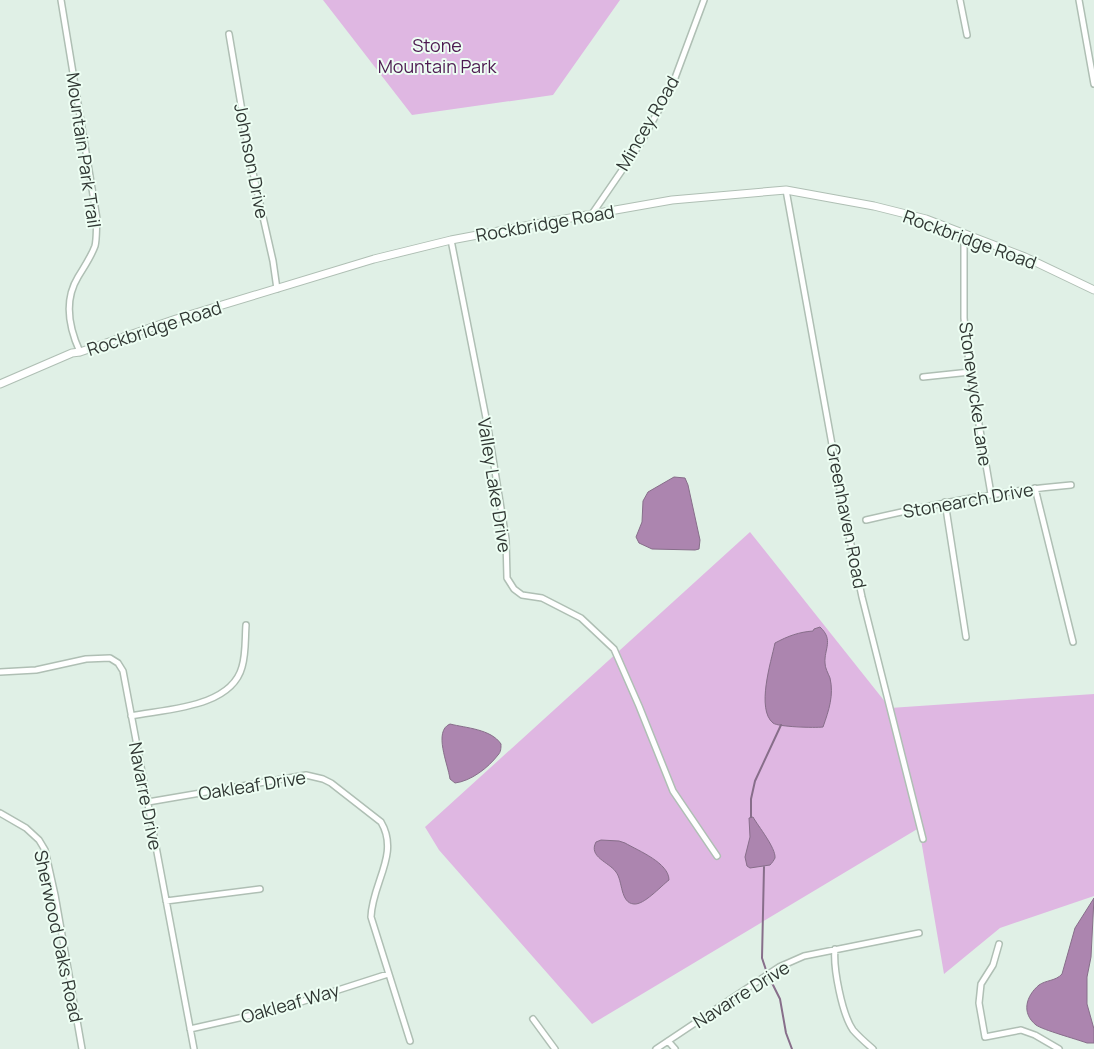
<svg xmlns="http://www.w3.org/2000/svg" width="1094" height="1049" font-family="Manrope,sans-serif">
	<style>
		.green { fill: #dfb7e2 }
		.water { fill: #ac85af; stroke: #876e8a }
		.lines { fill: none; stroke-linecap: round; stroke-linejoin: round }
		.stream { stroke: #876e8a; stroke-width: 2 }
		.minor-casing { stroke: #afbfb4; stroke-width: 8 }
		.secondary-casing { stroke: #afbfb4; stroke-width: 9 }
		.minor { stroke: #fff; stroke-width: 5 }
		.secondary { stroke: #fff; stroke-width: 7 }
		.labels { text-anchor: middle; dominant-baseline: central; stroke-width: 4; stroke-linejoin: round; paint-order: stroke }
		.park-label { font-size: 18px; fill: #4d1b51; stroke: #edfef3 }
		.street-label { font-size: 18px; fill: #303733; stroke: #edfef3 }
	</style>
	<rect width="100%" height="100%" fill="#e0f0e6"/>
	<path class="green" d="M 323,0 L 620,0 L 553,95 L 412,115 Z
		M 750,532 L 890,708 L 1094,694 L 1094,896 L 1000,928 L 944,974 L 919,828 L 592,1024 L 439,850 L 425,827 Z"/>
	<path class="water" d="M 674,477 L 685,478 L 688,485 L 700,540 L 699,549 L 695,550 L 652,549 L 639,543 L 636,537 L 642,522 L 643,501 L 648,492 Z
		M 820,627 C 834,640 824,649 825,663 C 825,668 828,673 830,678 C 834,695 829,710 823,727 C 815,728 778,727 773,723 C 756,709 771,662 775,643 C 788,636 799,632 813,631 L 814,629 Z
		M 450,724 C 466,728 491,729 501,744 C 501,748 501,752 498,755 C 488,768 471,781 455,783 L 450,779 C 448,764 433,731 450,724 Z
		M 753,817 C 758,826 776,848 775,858 C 774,860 772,863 770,865 L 750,868 L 747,866 L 745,857 L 750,837 L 749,818 Z
		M 601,840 L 619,841 L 625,843 C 639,851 669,863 669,880 C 660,887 644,905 634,904 C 620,903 623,881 616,872 C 609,862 588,857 596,842 Z
		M 1094,898 L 1091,957 L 1087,977 L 1087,1004 L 1094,1029 L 1094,1043 L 1087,1043 C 1076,1039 1043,1030 1036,1025 C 1021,1013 1026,996 1039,985 C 1046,980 1056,981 1062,974 L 1075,928 Z"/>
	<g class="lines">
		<path class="stream" d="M 751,817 L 751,799 L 755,781 L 781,725
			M 764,867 L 762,958 L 766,970
			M 770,979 L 780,999 L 786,1033 L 792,1049"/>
		<g class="minor-casing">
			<path id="minor" d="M 61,0 L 97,219 C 96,227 97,238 95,246 C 91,257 84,267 78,277 C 64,300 69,328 80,352
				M 960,0 L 967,35
				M 1079,0 L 1094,84
				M 229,34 L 251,164 L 273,261 L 277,289
				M 786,190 L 844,511 L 862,597 L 923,839
				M 592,214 L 640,144 L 672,86 L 704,0
				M 964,234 L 964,318 L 970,372 L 991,494
				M 451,240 L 488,428 L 506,539 L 507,578 L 514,589 L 522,595 L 542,598 L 581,618 L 614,649 L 639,706 L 673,791 L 717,856
				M 923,377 L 970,372
				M 1035,488 L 1073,642
				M 945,502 L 966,637
				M 866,520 C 935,504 1000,491 1071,485
				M 0,672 L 36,670 L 86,659 L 110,658 L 118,663 L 123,671 L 194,1049
				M 131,716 C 165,709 231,708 242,667 C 246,654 245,638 246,625
				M 148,802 L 306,775 L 323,779 L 331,783 L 381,822 C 400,854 372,883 371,917 L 410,1041
				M 0,813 L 26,828 L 39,840 L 45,850 L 55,895 L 82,1049
				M 166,901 L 260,889
				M 999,944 L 993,965 L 981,984 L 979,1003 L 985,1037 L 1021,1030 L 1035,1035 L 1059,1049
				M 835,949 C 833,968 842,1014 853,1030 C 859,1037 866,1043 873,1049
				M 533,1019 L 555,1049
				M 190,1029 L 279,1009 L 388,974
				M 668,1041 L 675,1049
				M 656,1049 L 779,967 L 804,956 L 919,933"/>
		</g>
		<g class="secondary-casing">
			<path id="secondary" d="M 0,384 L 72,353 L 80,352 L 176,319 L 374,259 L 451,240 L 525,226 L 672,200 L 786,190 L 874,206 L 926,219 L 1025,257 L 1094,290"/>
		</g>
		<use href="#minor" class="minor"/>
		<use href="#secondary" class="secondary"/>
	</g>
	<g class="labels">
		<g class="park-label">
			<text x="437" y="45">Stone<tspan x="437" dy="21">Mountain Park</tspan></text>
		</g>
		<g class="street-label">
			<text transform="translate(647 123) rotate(-60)">Mincey Road</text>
			<text transform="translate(84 150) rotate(82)">Mountain Park Trail</text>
			<text transform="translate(252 161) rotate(79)">Johnson Drive</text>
			<text transform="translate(545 223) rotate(-10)">Rockbridge Road</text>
			<text transform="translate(970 239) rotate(20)">Rockbridge Road</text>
			<text transform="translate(154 328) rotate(-18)">Rockbridge Road</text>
			<text transform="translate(976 394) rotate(82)">Stonewycke Lane</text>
			<text transform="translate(495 485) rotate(81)">Valley Lake Drive</text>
			<text transform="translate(968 500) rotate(-10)">Stonearch Drive</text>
			<text transform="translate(847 516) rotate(79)">Greenhaven Road</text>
			<text transform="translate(252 785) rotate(-9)">Oakleaf Drive</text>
			<text transform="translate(146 796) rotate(79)">Navarre Drive</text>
			<text transform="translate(59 936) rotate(78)">Sherwood Oaks Road</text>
			<text transform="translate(741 994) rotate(-32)">Navarre Drive</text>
			<text transform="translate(290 1003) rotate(-16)">Oakleaf Way</text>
		</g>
	</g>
</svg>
